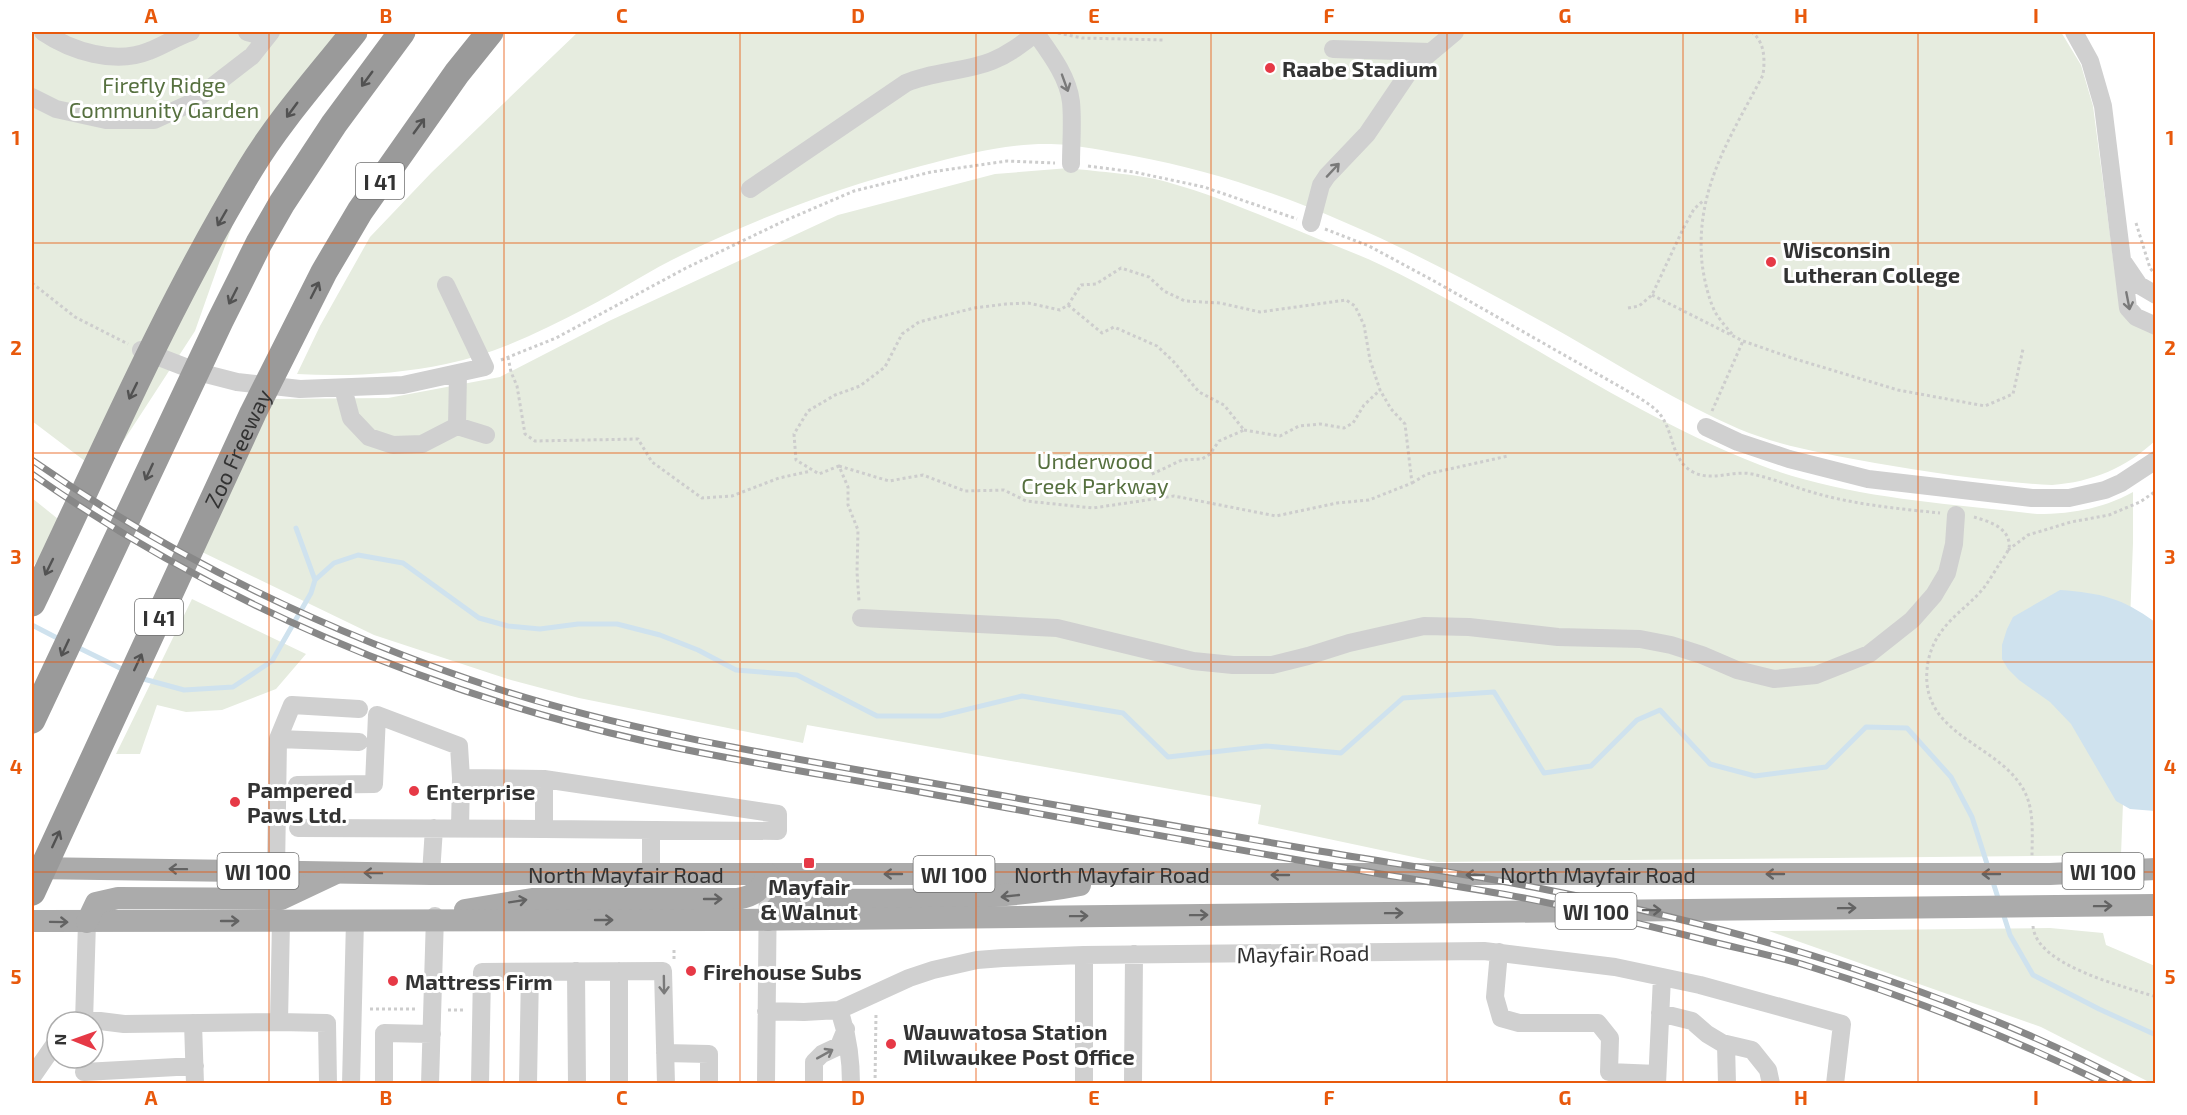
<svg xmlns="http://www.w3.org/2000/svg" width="2187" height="1115" font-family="'Exo 2',sans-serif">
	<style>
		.green { fill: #e6ecdf }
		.water { fill: #cfe2ee }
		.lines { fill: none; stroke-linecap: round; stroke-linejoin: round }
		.stream { stroke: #cfe2ee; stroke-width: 5 }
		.path { stroke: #cdcdcd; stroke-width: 3; stroke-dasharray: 3 3; stroke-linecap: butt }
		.minor { stroke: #d0d0d0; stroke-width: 18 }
		.major { stroke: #ababab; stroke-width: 22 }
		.highway { stroke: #9a9a9a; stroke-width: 27 }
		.rail-casing { stroke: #888; stroke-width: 7 }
		.rail { stroke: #fff; stroke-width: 4.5; stroke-dasharray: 14; stroke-linecap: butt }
		.oneway { stroke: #525252 }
		.oneway2 { stroke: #7a7a7a }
		.oneway3 { stroke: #636363 }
		.grid { fill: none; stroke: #e8590c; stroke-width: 1.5; stroke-opacity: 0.55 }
		.poi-dot { fill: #e63946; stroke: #fff; stroke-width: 2 }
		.labels { text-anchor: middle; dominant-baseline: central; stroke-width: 6; stroke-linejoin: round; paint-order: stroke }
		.shield { fill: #fff; stroke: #707070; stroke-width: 1.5 }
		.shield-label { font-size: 21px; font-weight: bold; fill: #333 }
		.poi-label { font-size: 22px; font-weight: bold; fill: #333; stroke: #fff; text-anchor: start }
		.park-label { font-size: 22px; fill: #56703f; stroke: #fff }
		.street-label { font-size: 22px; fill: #333; stroke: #fff }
		.neatline { fill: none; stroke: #e8590c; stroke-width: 2 }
		.grid-label { font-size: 20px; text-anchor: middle; font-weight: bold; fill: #e8590c }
	</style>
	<rect width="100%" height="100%" fill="#fff"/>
	<path class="green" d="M 32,32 L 351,32 L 236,215 L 195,331 L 102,474 L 32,421 Z
		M 578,32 L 2061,32 L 2081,65 L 2093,106 L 2119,303 L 2155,336 L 2156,440 C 2126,468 2092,482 2052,485 C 1993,482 1933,473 1875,463 C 1829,454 1782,447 1739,429 C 1679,403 1622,367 1566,335 C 1430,259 1288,184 1134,156 C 1106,151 1079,145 1051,144 C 1007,143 963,155 921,166 C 840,187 760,217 684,254 C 650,270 619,291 586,308 C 542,331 495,354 446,364 C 398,374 347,377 297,374 L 320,326 L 370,237 L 432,172 Z
		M 1069,168 C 1099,172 1139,174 1167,182 C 1214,195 1260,215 1304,233 C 1330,244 1356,253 1381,265 C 1510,327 1626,413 1760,465 C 1847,498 1944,503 2037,514 C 2071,514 2102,509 2133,492 L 2133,543 L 2121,855 L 1437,862 L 1258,824 L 1261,805 L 807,725 L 803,743 L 579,698 L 511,680 L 374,635 L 202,552 L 270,399 L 388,398 L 500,377 L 609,321 L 838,215 L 995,174 Z
		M 32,498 L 63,523 L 32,568 Z
		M 192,599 L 306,654 L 276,689 L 222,710 L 186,712 L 157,705 L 140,754 L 116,754 Z
		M 2050,928 L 2103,933 L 2106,945 L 2155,966 L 2155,1083 L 2151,1083 L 2041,1027 L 1769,931 Z"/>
	<path class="water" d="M 2060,590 C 2101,593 2122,598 2155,622 L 2155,811 L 2130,809 L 2116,801 L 2071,724 L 2050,702 L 2019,680 L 2008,669 L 2002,659 L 2002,645 L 2007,629 L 2013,617 Z"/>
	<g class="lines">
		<path class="stream" d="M 296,528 L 315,580
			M 32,625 L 61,640
			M 75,646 L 126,671
			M 140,678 L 184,690 L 233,687 L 272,661 L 311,593 L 315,580 L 334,563 L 358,555 L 403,563 L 479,618 L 508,626 L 540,629 L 578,624 L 617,624 L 660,635 L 698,650 L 736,670 L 797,675 L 877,716 L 940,716 L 1022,696 L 1123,713 L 1168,757 L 1266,746 L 1341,753 L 1403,698 L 1494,692 L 1544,773 L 1591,766 L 1637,720 L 1660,710 L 1710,764 L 1755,776 L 1826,767 L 1866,727 L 1907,728 L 1951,777 L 1972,817 L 1988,867
			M 1992,879 L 1999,901
			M 2003,913 L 2010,935 L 2033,975 L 2099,1009 L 2156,1035"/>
		<path class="path" d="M 1058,33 L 1082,38 L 1164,40
			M 1088,166 L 1134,172 L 1204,187 L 1297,219
			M 2136,223 L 2150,268 L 2154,273
			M 1325,229 L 1369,246 L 1434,281 L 1638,397 C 1647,403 1656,408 1662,417 C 1674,435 1672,461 1693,472 C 1712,482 1732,470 1752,474 C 1775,479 1799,489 1822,495 C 1860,505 1901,509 1940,513
			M 32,283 L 75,317 L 128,344
			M 1652,295 L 1743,341 L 1792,358 L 1898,390 L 1985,406 L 2013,394 L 2023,349
			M 1068,305 L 1102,333 L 1114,327 L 1157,346 L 1173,361 L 1199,392 L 1224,405 L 1244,430 L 1219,441 L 1210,454 L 1202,459 L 1182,460 L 1150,475
			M 1628,308 L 1639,306 L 1652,295 L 1683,229 L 1694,209 L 1704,200
			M 1732,334 C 1726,327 1720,320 1715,312 C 1708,297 1704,279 1702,263 C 1695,189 1730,138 1763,75 C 1765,59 1765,43 1752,32
			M 508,357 L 511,372 L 517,386 L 525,434 L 535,441 L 638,439 L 652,462 L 702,498 L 732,496 L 779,478 L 811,471
			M 501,360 L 556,338 L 686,268 L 784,221 L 854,191 L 931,172 L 1007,161 L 1055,163
			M 1712,411 L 1743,341
			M 1244,430 L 1280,436 L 1299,426 L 1320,424 L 1344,428 L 1353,423 L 1364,405 L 1380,390
			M 839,466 L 889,481 L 923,475 L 965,491 L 1004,490 L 1026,501 L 1093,508 L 1174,496 L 1276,516 L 1337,503 L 1369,500 L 1412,483 L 1405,424 L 1391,409 L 1380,390 L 1370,360 L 1364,325 L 1355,306 L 1346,300 L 1260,312 L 1220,303 L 1185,301 L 1164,291 L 1149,277 L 1121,268 L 1096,284 L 1081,285 L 1068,305 L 1060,310 L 1028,303 L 1006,304 L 974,308 L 919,322 L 902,334 L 885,367 L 860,386 L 835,395 L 808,411 L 794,434 L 796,460 L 819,474 L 839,466 L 848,487 L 848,505 L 858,530 L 857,572 L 859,601
			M 1412,483 L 1427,474 L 1508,456
			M 1974,517 C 1987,521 2006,526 2009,542 C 2011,549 2004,557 2000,563 C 1995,571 1989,581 1983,589 C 1971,603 1955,614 1944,628 C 1934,640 1928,655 1927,670 C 1921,739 2006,744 2027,797 C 2034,815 2032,838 2032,856
			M 2008,550 L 2028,535 L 2071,522 L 2109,515 L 2140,502 L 2156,491
			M 2033,926 C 2036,966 2124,986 2156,997
			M 674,959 L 674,948
			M 370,1009 L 417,1009
			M 448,1010 L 465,1010
			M 875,1084 L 876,1013"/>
		<path class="minor" d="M 43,32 C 71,51 115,65 149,51 C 163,46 176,37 191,32
			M 247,32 L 266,37
			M 1035,32 C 1049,52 1068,76 1071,102 C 1073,122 1071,144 1071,164
			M 2074,32 L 2090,61 L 2103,106 L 2128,308 L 2136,317 L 2156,326
			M 1333,49 L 1430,52
			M 32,97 L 56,109 L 106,120 L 154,120 L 191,103 L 252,56 L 271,32
			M 750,189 L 906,83 C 933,71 965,72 992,61 C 1009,54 1022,44 1036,33
			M 1311,223 L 1321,185 L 1327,176 L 1367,134 L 1407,75 L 1424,58 L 1455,32
			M 2124,263 L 2139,285 L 2156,295
			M 141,350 L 198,372 L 237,382 L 300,389 L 403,385 L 485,367 L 446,285
			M 343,388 L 351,418 L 369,437 L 393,445 L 422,444 L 457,426 L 486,435
			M 457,426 L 458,373
			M 1706,427 L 1738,442 L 1789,459 L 1868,479 L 2032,498 L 2069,498 L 2105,490 L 2121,483 L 2156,460
			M 861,618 L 1057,628 L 1193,661 L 1233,665 L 1272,665 L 1308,656 L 1349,643 L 1424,626 L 1469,627 L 1558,637 L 1640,639 L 1671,645 L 1702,655 L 1737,670 L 1774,679 L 1816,675 L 1869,654 L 1912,620 L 1934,595 L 1947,573 L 1954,544 L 1956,515
			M 278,739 L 359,742
			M 544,779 L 778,814 L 778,831 L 544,829
			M 297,785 L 374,784 L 377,715 L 459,746 L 461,778 L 544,779 L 544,829 L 298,828
			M 460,828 L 461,778
			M 651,830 L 651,874
			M 276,871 L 278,739 L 292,705 L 359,709
			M 431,874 L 434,828
			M 1499,952 L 1495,997 L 1501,1018 L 1519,1023 L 1598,1023 L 1610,1038 L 1609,1072 L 1657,1074
			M 576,971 L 577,1084
			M 839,1010 C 848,1035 851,1057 851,1084
			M 766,1011 L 804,1012 L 839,1010 L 909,978 L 933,970 L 977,960 L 1003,958 L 1084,955 L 1484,951 L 1615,967 L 1700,985 L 1842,1024 L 1835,1084
			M 1660,1013 L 1692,1021 L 1707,1034 L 1722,1043 L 1752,1050 L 1768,1070 L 1771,1084
			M 81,1022 L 84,1019 L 124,1024 L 279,1022 L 281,921
			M 84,1022 L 87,922
			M 279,1022 L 327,1023 L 328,1084
			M 193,1023 L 195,1084
			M 1726,1044 L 1727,1084
			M 665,1053 L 709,1054 L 709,1084
			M 84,1072 L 195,1066
			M 32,1077 L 57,1041
			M 351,1084 L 355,920
			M 384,1084 L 384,1033 L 432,1034
			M 430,1084 L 435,916
			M 480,1084 L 482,972 L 663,971 L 666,1084
			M 528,1084 L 530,972
			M 619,1084 L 619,971
			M 766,1084 L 768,874
			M 814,1084 L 814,1062 L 822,1054 L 839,1046 L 846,1029
			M 1084,1084 L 1084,955
			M 1133,1084 L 1134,954
			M 1657,1084 L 1662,977"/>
		<g class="major">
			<path id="s1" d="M 32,868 L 431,874 L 2050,874 L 2156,869"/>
			<path d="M 465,910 L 532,899 L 737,899 C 757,895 759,891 768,874"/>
			<path d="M 768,920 C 776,908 779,902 793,900 C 890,899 985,903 1080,885"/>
			<path d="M 32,921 L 729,920 L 2156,905"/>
			<path d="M 87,922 L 96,903 L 118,898 L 281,899 L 334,874"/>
		</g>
		<g class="highway">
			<path d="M 32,603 C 102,457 166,307 250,169 C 278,122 320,75 354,32"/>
			<path d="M 32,720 L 220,321 L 259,243 L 282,203 L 334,124 L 402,32"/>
			<path id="s2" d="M 32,892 L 253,413 L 324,272 L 360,211 L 457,73 L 490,32"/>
		</g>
		<g class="rail-casing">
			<path id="rail" d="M 32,460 C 174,559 333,635 498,689 C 628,731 763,753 898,777 C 1033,801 1167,825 1302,848 C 1382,862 1463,873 1543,889 C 1745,929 1947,988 2131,1084
				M 32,474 C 213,601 424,691 640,740 C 733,761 827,775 920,792 C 1063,818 1207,845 1351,869 C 1408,879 1467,887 1524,898 C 1584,910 1645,925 1705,940 C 1740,949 1777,956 1811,967 C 1912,998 2011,1038 2106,1084"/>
		</g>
		<use href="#rail" class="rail"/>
	</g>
	<defs><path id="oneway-shaft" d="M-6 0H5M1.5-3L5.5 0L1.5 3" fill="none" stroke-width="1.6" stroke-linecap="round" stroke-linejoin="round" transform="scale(1.5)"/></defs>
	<g class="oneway">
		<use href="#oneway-shaft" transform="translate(367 79) rotate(126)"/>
		<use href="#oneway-shaft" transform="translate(292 110) rotate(126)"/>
		<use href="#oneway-shaft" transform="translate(419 126) rotate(-54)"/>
		<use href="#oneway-shaft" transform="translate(222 218) rotate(120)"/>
		<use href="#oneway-shaft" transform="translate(315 290) rotate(-63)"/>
		<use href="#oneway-shaft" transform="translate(233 296) rotate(117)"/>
		<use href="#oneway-shaft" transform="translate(133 391) rotate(116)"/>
		<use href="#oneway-shaft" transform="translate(149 472) rotate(115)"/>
		<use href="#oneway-shaft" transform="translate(49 567) rotate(116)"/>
		<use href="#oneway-shaft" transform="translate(65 648) rotate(115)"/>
		<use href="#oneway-shaft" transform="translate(138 662) rotate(-65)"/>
		<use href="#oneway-shaft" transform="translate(56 839) rotate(-65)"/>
	</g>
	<g class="oneway2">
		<use href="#oneway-shaft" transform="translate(1065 83) rotate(70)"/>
		<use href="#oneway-shaft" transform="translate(1333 170) rotate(-47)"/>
		<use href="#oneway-shaft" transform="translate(2128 301) rotate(79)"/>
		<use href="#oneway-shaft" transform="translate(664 985) rotate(89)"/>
		<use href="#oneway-shaft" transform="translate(825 1054) rotate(-29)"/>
	</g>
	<g class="oneway3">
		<use href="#oneway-shaft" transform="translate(178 869) rotate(-179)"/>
		<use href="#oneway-shaft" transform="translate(373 873) rotate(-179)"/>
		<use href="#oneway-shaft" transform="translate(893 874) rotate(-180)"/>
		<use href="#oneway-shaft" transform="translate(1775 874) rotate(180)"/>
		<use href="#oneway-shaft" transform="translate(1991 874) rotate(180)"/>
		<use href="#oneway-shaft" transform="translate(1280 875) rotate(180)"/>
		<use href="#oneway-shaft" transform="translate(1475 875) rotate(180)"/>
		<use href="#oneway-shaft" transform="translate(1010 896) rotate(174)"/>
		<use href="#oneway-shaft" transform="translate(713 899)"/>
		<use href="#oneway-shaft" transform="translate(518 901) rotate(-9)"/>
		<use href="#oneway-shaft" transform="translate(2103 906) rotate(-1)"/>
		<use href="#oneway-shaft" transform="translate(1847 908) rotate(-1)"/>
		<use href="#oneway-shaft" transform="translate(1652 910) rotate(-1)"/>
		<use href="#oneway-shaft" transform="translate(1394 913) rotate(-1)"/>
		<use href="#oneway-shaft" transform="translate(1199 915) rotate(-1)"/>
		<use href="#oneway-shaft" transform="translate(1079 916) rotate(-1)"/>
		<use href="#oneway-shaft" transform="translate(604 920)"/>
		<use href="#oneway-shaft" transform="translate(230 921)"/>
		<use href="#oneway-shaft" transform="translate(59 922) rotate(1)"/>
	</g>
	<path class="grid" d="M 269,32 L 269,1084M 504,32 L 504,1084M 740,32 L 740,1084M 976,32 L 976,1084M 1211,32 L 1211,1084M 1447,32 L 1447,1084M 1683,32 L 1683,1084M 1918,32 L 1918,1084M 32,243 L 2156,243M 32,453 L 2156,453M 32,662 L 2156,662M 32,872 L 2156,872"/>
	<g class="poi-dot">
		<circle cx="1270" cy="68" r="6"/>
		<circle cx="1771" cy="262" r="6"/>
		<circle cx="414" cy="791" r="6"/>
		<circle cx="235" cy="802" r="6"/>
		<rect x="803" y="857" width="12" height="12" rx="3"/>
		<circle cx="691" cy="971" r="6"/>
		<circle cx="393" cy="981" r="6"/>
		<circle cx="891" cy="1044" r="6"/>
	</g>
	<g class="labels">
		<g class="shield">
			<rect x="356" y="163" width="48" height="36" rx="4.5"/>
			<rect x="135" y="599" width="48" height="36" rx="4.5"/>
			<rect x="217.5" y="853" width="81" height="36" rx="4.5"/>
			<rect x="2062.5" y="853" width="81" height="36" rx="4.5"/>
			<rect x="913.5" y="856" width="81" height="36" rx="4.5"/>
			<rect x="1555.5" y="893" width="81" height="36" rx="4.5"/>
		</g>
		<g class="shield-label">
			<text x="380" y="181">I 41</text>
			<text x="159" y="617">I 41</text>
			<text x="258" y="871">WI 100</text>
			<text x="2103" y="871">WI 100</text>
			<text x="954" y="874">WI 100</text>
			<text x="1596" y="911">WI 100</text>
		</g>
		<g class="poi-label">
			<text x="1282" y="68">Raabe Stadium</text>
			<text x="1783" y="249">Wisconsin<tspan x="1783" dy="25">Lutheran College</tspan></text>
			<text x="247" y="789">Pampered<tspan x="247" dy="25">Paws Ltd.</tspan></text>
			<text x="426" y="791">Enterprise</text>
			<text x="809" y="886" text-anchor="middle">Mayfair<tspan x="809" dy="25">&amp; Walnut</tspan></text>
			<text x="703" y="971">Firehouse Subs</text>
			<text x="405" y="981">Mattress Firm</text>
			<text x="903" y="1031">Wauwatosa Station<tspan x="903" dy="25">Milwaukee Post Office</tspan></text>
		</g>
		<g class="park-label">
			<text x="164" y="84">Firefly Ridge<tspan x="164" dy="25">Community Garden</tspan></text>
			<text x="1095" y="460">Underwood<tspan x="1095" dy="25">Creek Parkway</tspan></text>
		</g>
		<g class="street-label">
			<text stroke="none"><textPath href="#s2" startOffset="489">Zoo Freeway</textPath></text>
			<text stroke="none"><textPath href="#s1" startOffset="594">North Mayfair Road</textPath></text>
			<text stroke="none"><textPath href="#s1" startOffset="1080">North Mayfair Road</textPath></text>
			<text stroke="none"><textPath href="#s1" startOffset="1566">North Mayfair Road</textPath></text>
			<text transform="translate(1303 953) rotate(-1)">Mayfair Road</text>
		</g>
	</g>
	<rect width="2187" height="1115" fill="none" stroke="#ffffff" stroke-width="66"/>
	<g transform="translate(75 1040) rotate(271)"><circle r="28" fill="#ffffff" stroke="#adadad" stroke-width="1.5"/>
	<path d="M0-4.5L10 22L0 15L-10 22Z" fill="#e63946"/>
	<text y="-9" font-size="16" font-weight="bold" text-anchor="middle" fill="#333333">N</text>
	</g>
	<rect x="33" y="33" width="2121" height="1049" class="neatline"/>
	<g class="grid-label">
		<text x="151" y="23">A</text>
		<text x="386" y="23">B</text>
		<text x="622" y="23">C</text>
		<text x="858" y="23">D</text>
		<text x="1094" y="23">E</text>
		<text x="1329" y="23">F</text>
		<text x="1565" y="23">G</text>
		<text x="1801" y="23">H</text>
		<text x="2036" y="23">I</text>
		<text x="16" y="145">1</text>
		<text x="2170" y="145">1</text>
		<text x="16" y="355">2</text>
		<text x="2170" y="355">2</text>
		<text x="16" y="564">3</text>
		<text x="2170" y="564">3</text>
		<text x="16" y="774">4</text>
		<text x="2170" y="774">4</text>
		<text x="16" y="984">5</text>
		<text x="2170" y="984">5</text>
		<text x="151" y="1105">A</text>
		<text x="386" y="1105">B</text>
		<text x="622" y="1105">C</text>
		<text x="858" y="1105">D</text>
		<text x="1094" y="1105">E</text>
		<text x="1329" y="1105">F</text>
		<text x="1565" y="1105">G</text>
		<text x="1801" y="1105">H</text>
		<text x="2036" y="1105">I</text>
	</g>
</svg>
